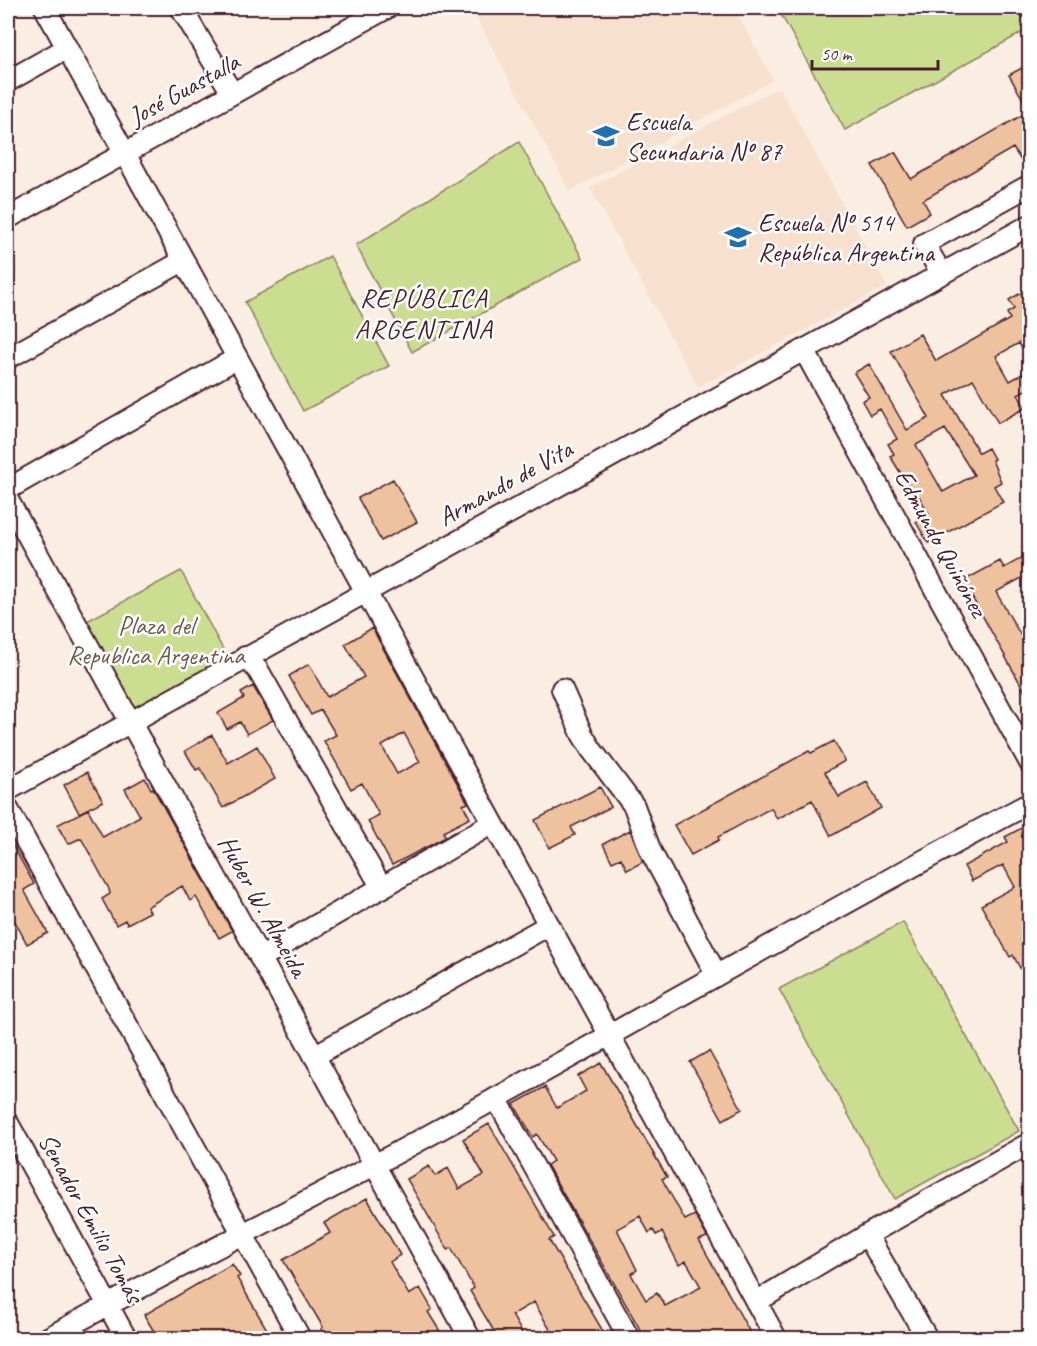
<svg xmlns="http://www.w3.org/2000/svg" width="1037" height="1346" font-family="Caveat,sans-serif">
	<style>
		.built { fill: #f7e0ce }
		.green { fill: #cadd91; stroke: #8a7e5e; stroke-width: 1.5 }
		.building { fill: #efc29f; stroke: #4a1f2b; stroke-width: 1.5; fill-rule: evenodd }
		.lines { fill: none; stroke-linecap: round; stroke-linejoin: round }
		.minor-casing { stroke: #4a1f2b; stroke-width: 24 }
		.minor { stroke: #fff; stroke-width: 20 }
		.labels { text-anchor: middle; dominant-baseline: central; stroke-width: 5; stroke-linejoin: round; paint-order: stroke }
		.street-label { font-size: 26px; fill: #4a1f2b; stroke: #fff }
		.poi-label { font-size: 26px; fill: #4a1f2b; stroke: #fff; text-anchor: start }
		.park-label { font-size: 26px; fill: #70584a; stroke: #fff }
		.neighbourhood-label { font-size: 27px; letter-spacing: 1.5px; fill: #4a1f2b; stroke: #fff }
	</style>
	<rect width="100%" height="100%" fill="#faede2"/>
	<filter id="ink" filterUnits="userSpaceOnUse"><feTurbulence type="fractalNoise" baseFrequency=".0167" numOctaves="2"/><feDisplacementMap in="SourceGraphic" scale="12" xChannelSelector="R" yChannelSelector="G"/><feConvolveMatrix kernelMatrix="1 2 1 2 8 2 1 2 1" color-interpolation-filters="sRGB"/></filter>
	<g filter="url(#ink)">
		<path class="built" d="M 471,8 L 734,8 L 773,80 L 570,191 Z
			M 779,87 L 887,286 L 698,387 L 590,188 Z"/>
		<path class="green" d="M 782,8 L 1023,8 L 1029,19 L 1029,29 L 845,130 L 778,9 Z
			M 519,142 L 582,258 L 412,352 L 356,245 Z
			M 330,256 L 389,366 L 303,411 L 245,302 Z
			M 181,571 L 227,657 L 132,709 L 85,622 Z
			M 903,922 L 1019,1131 L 895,1199 L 779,989 Z"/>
		<path class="building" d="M 1029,64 L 1029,110 L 1009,75 Z
			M 1029,111 L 1029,173 L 1013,148 L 923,200 L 930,213 L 907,226 L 872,165 L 895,152 L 911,179 Z
			M 1029,288 L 1029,362 L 1019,343 L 996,356 L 1010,381 L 1029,370 L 1029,388 L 1018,394 L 1025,408 L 998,423 L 973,379 L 945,395 L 979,453 L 988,448 L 994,459 L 992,460 L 1001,482 L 994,486 L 1003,502 L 928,543 L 916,522 L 929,514 L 916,491 L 913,493 L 890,456 L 894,454 L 888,444 L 897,439 L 880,409 L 870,415 L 862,401 L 869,397 L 854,373 L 869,364 L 907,430 L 929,418 L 891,351 L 920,334 L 936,361 L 1010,319 L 1007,313 L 1014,309 L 1009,300 ZM 945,429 L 974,475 L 943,492 L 916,445 Z
			M 393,479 L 417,522 L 381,541 L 358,498 Z
			M 1029,554 L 1029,574 L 996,592 L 1029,650 L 1025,652 L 1029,660 L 1029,699 L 963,581 L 1000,561 L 1004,568 Z
			M 372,628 L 468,803 L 463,805 L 470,818 L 443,832 L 446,837 L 392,865 L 368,821 L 379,815 L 362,783 L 351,789 L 324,741 L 336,735 L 321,710 L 311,715 L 289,676 L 309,664 L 327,697 L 364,677 L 345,644 ZM 404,733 L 420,762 L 397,774 L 382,746 Z
			M 253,686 L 273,720 L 247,734 L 240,722 L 227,729 L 218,713 L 244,698 L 241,693 Z
			M 212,735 L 228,763 L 257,746 L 275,779 L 223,808 L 200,768 L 196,770 L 185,751 Z
			M 834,741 L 845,761 L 825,772 L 839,797 L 867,782 L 881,808 L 831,836 L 812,800 L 777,819 L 771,808 L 718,837 L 719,840 L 691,855 L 674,825 L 809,751 L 811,753 Z
			M 87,772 L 103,801 L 79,813 L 64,785 Z
			M 145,778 L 151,789 L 153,788 L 232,931 L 219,938 L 196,897 L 190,901 L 182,886 L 147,907 L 150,912 L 127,924 L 125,920 L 116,925 L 102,899 L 110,894 L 109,889 L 81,838 L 68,844 L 57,825 L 88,809 L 103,837 L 140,816 L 125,789 Z
			M 600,787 L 611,807 L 571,827 L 575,835 L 549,848 L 535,820 Z
			M 1029,824 L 1029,985 L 1013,955 L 1010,957 L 981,905 L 1015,887 L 1003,865 L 972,881 L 964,866 L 1008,842 L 1005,837 Z
			M 630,830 L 643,862 L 627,870 L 621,858 L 612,862 L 603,844 Z
			M 8,837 L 34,884 L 24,890 L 48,933 L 27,944 L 8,908 Z
			M 709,1051 L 742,1109 L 723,1120 L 690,1062 Z
			M 601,1063 L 667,1177 L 662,1179 L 685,1220 L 695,1215 L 707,1237 L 699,1240 L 753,1338 L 712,1338 L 710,1334 L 701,1338 L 645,1338 L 547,1165 L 553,1161 L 537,1134 L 533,1137 L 514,1104 L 545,1087 L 557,1108 L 586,1091 L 578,1076 ZM 640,1216 L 649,1233 L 653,1230 L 656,1235 L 662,1232 L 679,1265 L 686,1261 L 701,1287 L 665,1306 L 657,1293 L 646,1300 L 631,1274 L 637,1270 L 617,1229 Z
			M 489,1124 L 554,1237 L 549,1240 L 607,1338 L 555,1338 L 534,1302 L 512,1315 L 525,1338 L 498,1338 L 470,1291 L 474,1288 L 451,1248 L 448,1250 L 407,1179 L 429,1166 L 435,1176 L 448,1168 L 459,1189 L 484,1175 L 463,1139 Z
			M 367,1198 L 400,1255 L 390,1262 L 409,1295 L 420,1288 L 432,1309 L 428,1312 L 444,1338 L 326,1338 L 321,1329 L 323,1327 L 283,1260 L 330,1233 L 324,1223 Z
			M 232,1264 L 240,1276 L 237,1278 L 272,1338 L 158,1338 L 144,1315 Z"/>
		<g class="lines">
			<g class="minor-casing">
				<path id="minor" d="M 45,8 L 776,1338
					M 181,8 L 232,93
					M 8,81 L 67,48
					M 8,218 L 387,8
					M 942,274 L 924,244 L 1030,185
					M 804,350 L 1030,763
					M 8,358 L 183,261
					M 8,489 L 237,358
					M 8,500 L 470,1338
					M 245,657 L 258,670 L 382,888
					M 562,689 L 582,734 L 591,749 L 634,806 L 651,852 L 716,974
					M 8,790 C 347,600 689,414 1030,225
					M 8,809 L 300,1338
					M 260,958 L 493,823
					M 314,1056 L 549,925
					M 496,1098 L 629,1338
					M 8,1123 L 126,1338
					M 867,1235 L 927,1338
					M 756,1302 L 867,1235 L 1030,1143
					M 48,1338 C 156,1277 267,1223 376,1164 C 595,1046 810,920 1030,803"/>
			</g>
			<use href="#minor" class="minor"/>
		</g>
	</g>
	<defs>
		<g id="school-bare" transform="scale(2.07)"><path d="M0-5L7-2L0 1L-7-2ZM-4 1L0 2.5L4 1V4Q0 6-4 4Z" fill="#1f6fb2" stroke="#fff" stroke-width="2.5" paint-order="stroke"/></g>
	</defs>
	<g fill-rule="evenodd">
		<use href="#school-bare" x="606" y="136"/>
		<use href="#school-bare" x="738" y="237"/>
	</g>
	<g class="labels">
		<g class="street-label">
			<text transform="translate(184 89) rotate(-29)">José Guastalla</text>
			<text transform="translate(505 483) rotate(-29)">Armando de Vita</text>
			<text transform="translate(941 543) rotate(61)">Edmundo Quiñónez</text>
			<text transform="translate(263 906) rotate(61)">Huber W. Almeida</text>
			<text transform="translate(91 1218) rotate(61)">Senador Emilio Tomás</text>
		</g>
		<g class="poi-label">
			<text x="626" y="121">Escuela<tspan x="626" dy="30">Secundaria Nº 87</tspan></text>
			<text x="758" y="222">Escuela Nº 514<tspan x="758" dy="30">República Argentina</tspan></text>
		</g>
		<g class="park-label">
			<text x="156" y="625">Plaza del<tspan x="156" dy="30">Republica Argentina</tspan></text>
		</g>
		<g class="neighbourhood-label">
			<text x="424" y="298">REPÚBLICA<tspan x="424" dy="31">ARGENTINA</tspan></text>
		</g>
	</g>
	<rect width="1037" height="1346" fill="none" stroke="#fff" stroke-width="30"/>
	<rect x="15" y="15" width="1007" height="1316" fill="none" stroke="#4a1f2b" stroke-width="2" filter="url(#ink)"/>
	<path d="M812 60v9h126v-9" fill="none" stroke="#4a1f2b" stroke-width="3"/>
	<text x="821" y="60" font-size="18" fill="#4a1f2b" stroke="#ffffff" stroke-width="4.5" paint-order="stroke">50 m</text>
</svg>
